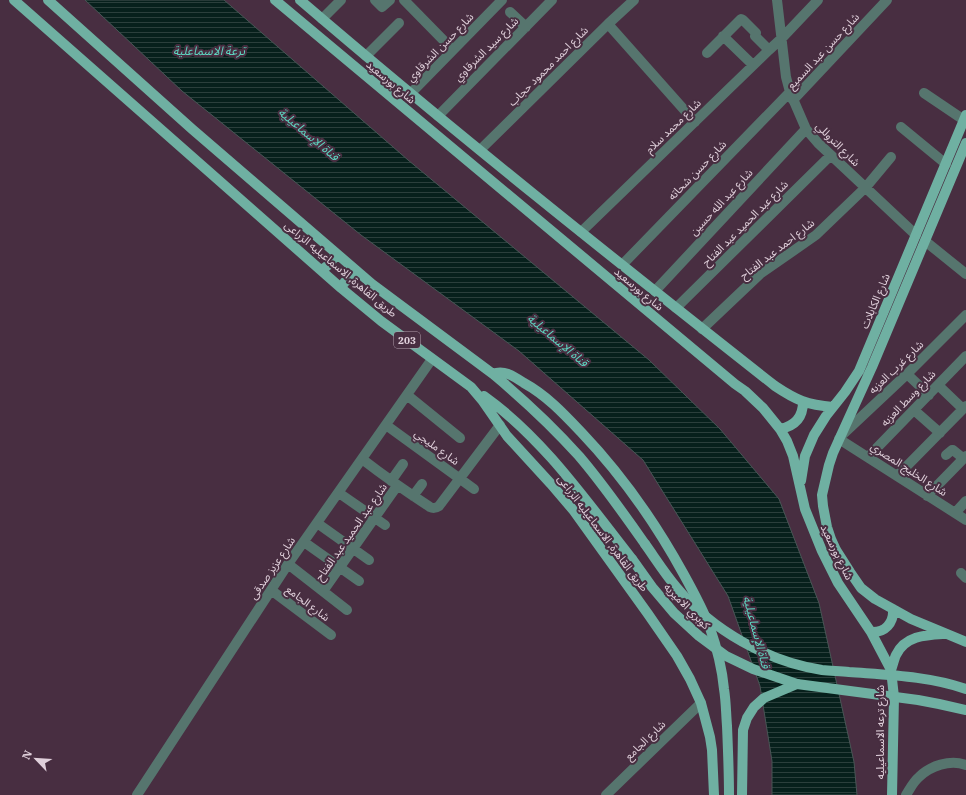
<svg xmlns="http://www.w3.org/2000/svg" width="966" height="795" font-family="'IBM Plex Serif','Noto Sans Arabic',serif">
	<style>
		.water { fill: url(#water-rules); stroke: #485555 }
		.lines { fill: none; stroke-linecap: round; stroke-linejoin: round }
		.minor { stroke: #56756e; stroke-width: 10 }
		.major { stroke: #6fb0a2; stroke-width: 10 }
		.major-bridge { stroke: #6fb0a2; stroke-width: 10 }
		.labels { text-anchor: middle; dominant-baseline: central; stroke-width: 4; stroke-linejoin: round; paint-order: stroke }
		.shield { fill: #482e41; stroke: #b29fad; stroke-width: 1 }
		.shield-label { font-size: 10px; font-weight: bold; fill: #e0d0db }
		.street-label { font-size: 11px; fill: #e0d0db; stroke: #482e41 }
		.water-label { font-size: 12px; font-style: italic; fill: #5ed6c1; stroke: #482e41 }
	</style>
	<defs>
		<pattern id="water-rules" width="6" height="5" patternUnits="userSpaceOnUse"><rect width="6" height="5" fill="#07201c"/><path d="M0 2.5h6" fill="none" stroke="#2b3f3c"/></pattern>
	</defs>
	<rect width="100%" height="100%" fill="#482e41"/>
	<path class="water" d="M 85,0 L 224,0 L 408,160 L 649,360 L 720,429 L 779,499 L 819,603 L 854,762 L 857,795 L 772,795 L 772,761 L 760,686 L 728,596 L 643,460 L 519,351 L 361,235 L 182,91 Z"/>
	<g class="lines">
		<path class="minor" d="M 375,0 L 382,7 L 390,0
			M 404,0 L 453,50
			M 777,0 L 786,77 L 790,92 L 806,129 L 818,143 L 916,235
			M 510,12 L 526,27
			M 322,19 L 341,0
			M 608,24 L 695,122
			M 723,36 L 753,65
			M 707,53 L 741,19 L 743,20 L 756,33 L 755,36 L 769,50
			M 366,56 L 399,23
			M 411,93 L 502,0
			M 924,93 L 964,120
			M 793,100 L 887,0
			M 438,116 L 552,0
			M 901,127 L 946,164
			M 480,150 L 608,24 L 634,0
			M 581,232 L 769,50 L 782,38 L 818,0
			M 925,241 L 966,274
			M 622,265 L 790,92
			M 655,291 L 806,129
			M 676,308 L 831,155
			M 702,329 L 760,274 L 816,235 L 866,187 L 891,157
			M 907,374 L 929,395
			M 938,385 L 963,409
			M 407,395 L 460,438
			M 914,410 L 940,433
			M 386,425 L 474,489
			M 841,436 L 907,374 L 966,315
			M 839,439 L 966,520
			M 946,455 L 952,450 L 953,450 L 964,459
			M 868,457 L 966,356
			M 362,459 C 384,476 407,492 430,507 C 434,509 436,508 439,506 L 500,425
			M 897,476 L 966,406
			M 391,481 L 403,464
			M 339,493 L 385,525
			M 413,496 L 422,484
			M 927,496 L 966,456
			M 955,513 L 966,501
			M 317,523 L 369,560
			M 304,542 L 359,581
			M 288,564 L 347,610
			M 961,573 L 966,578
			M 271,590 L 331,635
			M 323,591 L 397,486
			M 137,795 L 288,564 L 432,359
			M 606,795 L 701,703
			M 906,795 C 910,789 913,782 919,777 C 930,766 950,759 966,765"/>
		<path class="major" d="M 14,0 L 341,288 L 381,321 L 471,387 L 482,400 L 507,436 L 551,484 L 574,511 L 648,614 L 677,656 L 690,679 L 701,703 L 710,737 L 712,750 L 714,795
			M 48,0 L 192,129 L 372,284 L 493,374 C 523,399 553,427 579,456 C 603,484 624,514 645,544
			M 275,0 L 735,384 L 745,391 L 763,408 L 780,429 L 787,441 L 793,456 L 805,509 L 822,551 L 838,583 L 871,632 L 891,670 L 894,697 L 892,795
			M 300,0 C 455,133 615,260 775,386 C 796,400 807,405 833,407
			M 966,143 L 872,367 L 833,453 L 829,465 L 822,495 L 823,506 L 827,527 L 831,539 L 836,550 L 850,572 L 861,588 L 875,599 L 911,619 L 966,642
			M 321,270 C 329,266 333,261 336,253
			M 341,288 C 345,280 350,275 359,273
			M 493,374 C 504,369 515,377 524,383 C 546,395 563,413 581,432 C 621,474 655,522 683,573 C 693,591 703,609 710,628 C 717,648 722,668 724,689 C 726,701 726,714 727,726 C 728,749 729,772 729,795
			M 484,396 C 544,439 587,502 632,559
			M 780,429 C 795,426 803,417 803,402
			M 801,481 L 805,456 L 814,435 L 826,416 L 845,392 L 859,371 L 966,115
			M 871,632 C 885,633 894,623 893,609
			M 891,670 C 893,665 894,659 896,655 C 905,636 925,635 943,634
			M 742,795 L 743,730 L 747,718 L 754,707 L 764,698 L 797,684"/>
		<path class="major-bridge" d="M 645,544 C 655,558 665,574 677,588 C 712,630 768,662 822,670 C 831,671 840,671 849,672 C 888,675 929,676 966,689
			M 632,559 L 652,587 L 674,613 L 699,636 L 726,656 L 753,669 L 797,684 L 918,700 L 939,704 L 966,710"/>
	</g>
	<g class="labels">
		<rect class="shield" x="394" y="332" width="26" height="16" rx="3"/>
		<g class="shield-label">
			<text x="407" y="340">203</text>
		</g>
		<g class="street-label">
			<text transform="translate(440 47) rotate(-46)">شارع حسن الشرقاوي</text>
			<text transform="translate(486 49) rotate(-45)">شارع سيد الشرقاوي</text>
			<text transform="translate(823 51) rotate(-47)">شارع حسن عبد السميع</text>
			<text transform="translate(548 66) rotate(-45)">شارع احمد محمود حجاب</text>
			<text transform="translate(391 82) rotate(40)">شارع بورسعيد</text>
			<text transform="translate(673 126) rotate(-44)">شارع محمد سلام</text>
			<text transform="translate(838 144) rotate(45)">شارع التروللي</text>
			<text transform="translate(697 170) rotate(-46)">شارع حسن شحاته</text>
			<text transform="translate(721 202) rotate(-47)">شارع عبد الله حسين</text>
			<text transform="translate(745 223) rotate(-45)">شارع عبد الحميد عبد الفتاح</text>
			<text transform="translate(777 249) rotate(-38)">شارع احمد عبد الفتاح</text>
			<text transform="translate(341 269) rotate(40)">طريق القاهرة, الاسماعيليه الزراعى</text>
			<text transform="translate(639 289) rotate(40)">شارع بورسعيد</text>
			<text transform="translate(875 301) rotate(-67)">شارع الكابلات</text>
			<text transform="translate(896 367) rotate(-44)">شارع غرب العزبه</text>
			<text transform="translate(908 398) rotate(-46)">شارع وسط العزبه</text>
			<text transform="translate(437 447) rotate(36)">شارع مليجي</text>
			<text transform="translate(909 469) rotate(33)">شارع الخليج المصري</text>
			<text transform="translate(351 532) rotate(-55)">شارع عبد الحميد عبد الفتاح</text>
			<text transform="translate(603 533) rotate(53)">طريق القاهرة, الاسماعيليه الزراعى</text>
			<text transform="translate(837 552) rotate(64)">شارع بورسعيد</text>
			<text transform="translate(272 568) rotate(-56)">شارع عزيز صدقى</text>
			<text transform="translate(308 603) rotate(37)">شارع الجامع</text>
			<text transform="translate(687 606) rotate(45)">كوبري الاميريه</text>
			<text transform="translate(880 732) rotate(-90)">شارع ترعه الاسماعيليه</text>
			<text transform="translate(645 740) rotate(-44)">شارع الجامع</text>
		</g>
		<g class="water-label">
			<text x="209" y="50">ترعة الاسماعلية</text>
			<text transform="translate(309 134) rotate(40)">قناة الإسماعيلية</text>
			<text transform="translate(558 340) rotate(40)">قناة الإسماعيلية</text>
			<text transform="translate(757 632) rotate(75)">قناة الإسماعيلية</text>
		</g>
	</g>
	<g transform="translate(36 759) rotate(295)" stroke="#482e41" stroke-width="3" paint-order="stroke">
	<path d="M0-3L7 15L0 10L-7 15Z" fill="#e0d0db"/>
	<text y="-6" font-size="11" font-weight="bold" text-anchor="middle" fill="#e0d0db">N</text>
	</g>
</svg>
